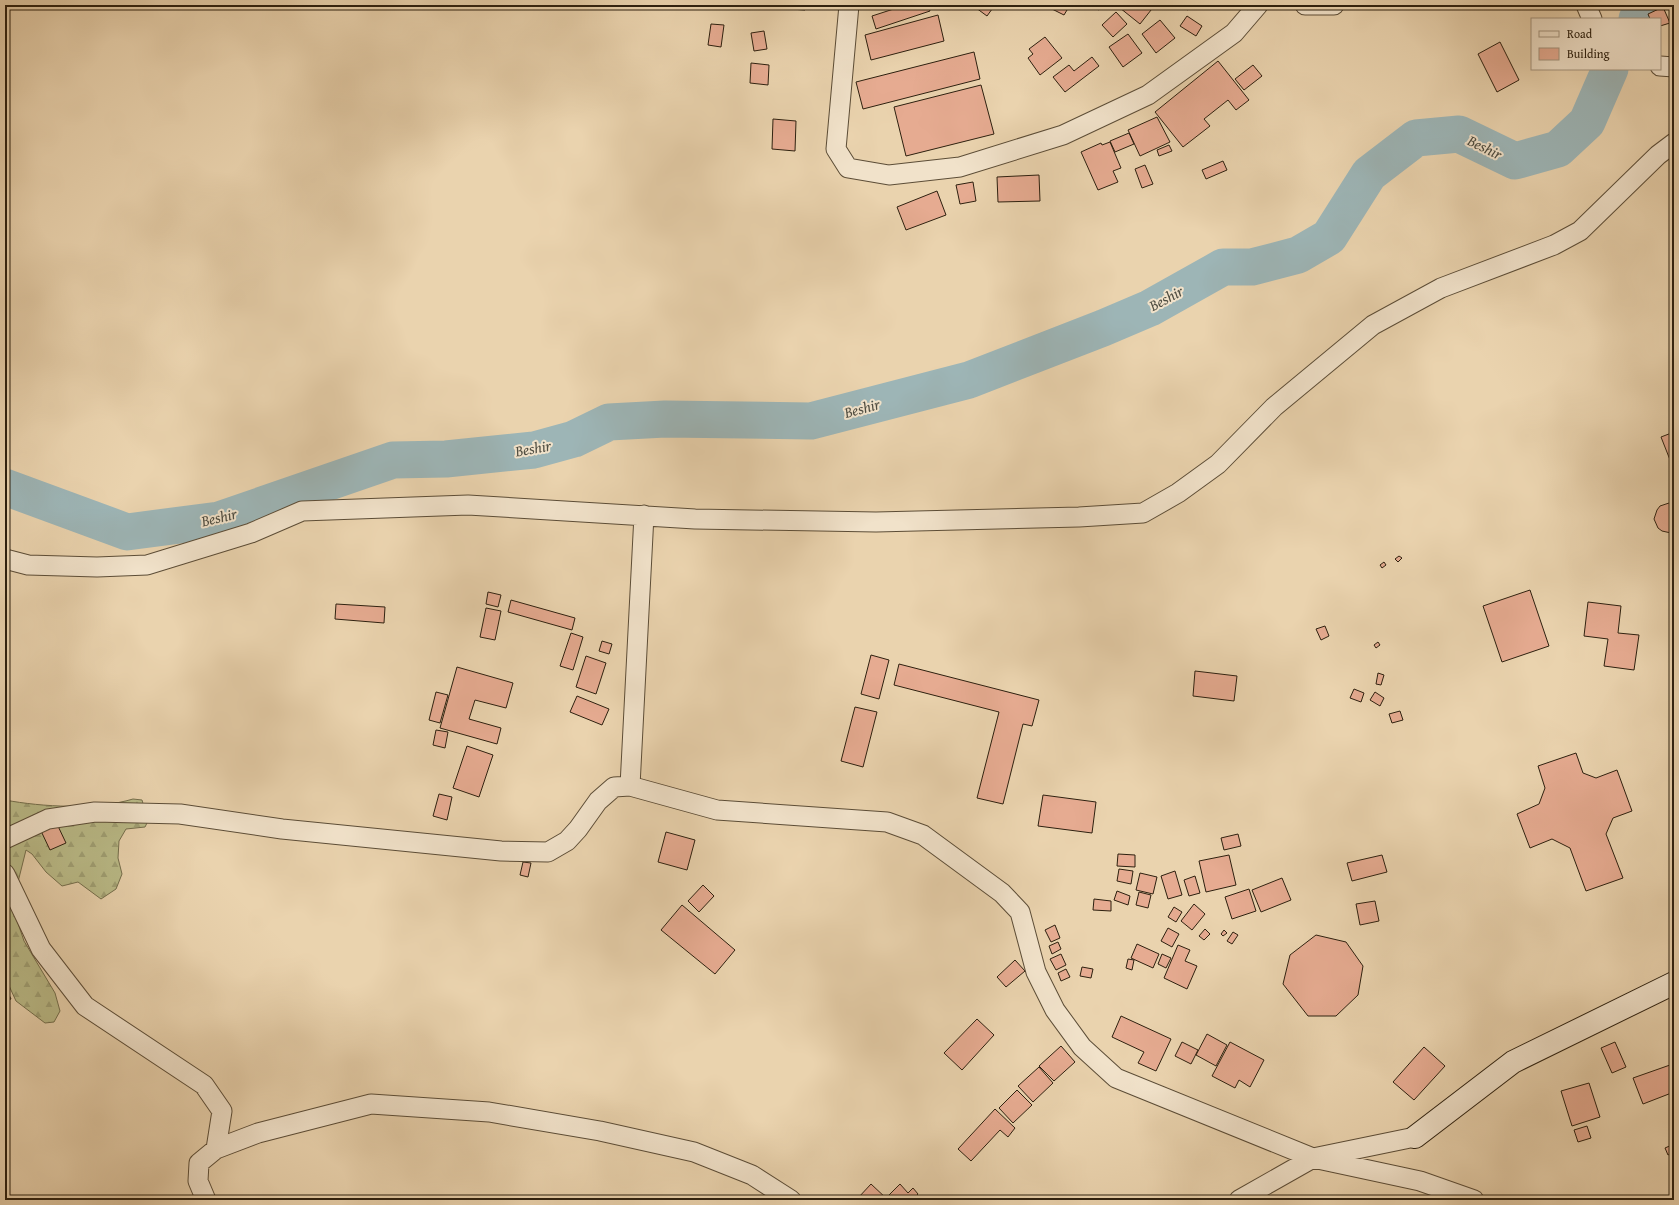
<svg xmlns="http://www.w3.org/2000/svg" width="1679" height="1205" font-family="'Gentium Book Plus',serif">
	<style>
		.forest { fill: url(#forest-firs); stroke: #746e4c }
		.lines { fill: none; stroke-linecap: round; stroke-linejoin: round }
		.river { stroke: #9db5b6; stroke-width: 37 }
		.building { fill: #e6ab91; stroke: #2d200f }
		.minor-casing { stroke: #5c4d37; stroke-width: 21 }
		.secondary-casing { stroke: #2d200f; stroke-width: 24 }
		.minor { stroke: #f1e2ca; stroke-width: 19 }
		.secondary { stroke: #f1e2ca; stroke-width: 22 }
		.labels { text-anchor: middle; dominant-baseline: central; stroke-width: 4; stroke-linejoin: round; paint-order: stroke }
		.water-label { font-size: 15px; font-style: italic; fill: #4f4d41; stroke: #f1e2ca }
	</style>
	<defs>
		<pattern id="forest-firs" width="22" height="20" patternUnits="userSpaceOnUse"><rect width="22" height="20" fill="#babb88"/><path d="M5 1l3.5 6h-7zM16 11l3.5 6h-7z" fill="#a0a074"/></pattern>
	</defs>
	<rect width="100%" height="100%" fill="#ead3ae"/>
	<filter id="stains"><feTurbulence type="fractalNoise" baseFrequency=".005" numOctaves="4"/><feColorMatrix values="0 0 0 0 .2 0 0 0 0 .09 0 0 0 0 .02 0 0 0 .5 -.17"/></filter>
	<radialGradient id="worn" r=".72"><stop offset=".6" stop-color="#630" stop-opacity="0"/><stop offset="1" stop-color="#630" stop-opacity=".3"/></radialGradient>
	<path class="forest" d="M 133,799 L 142,800 L 148,821 L 145,827 L 126,829 L 119,841 L 118,858 L 122,874 L 116,889 L 101,899 L 78,882 L 62,886 L 46,872 L 32,854 L 26,850 L 18,882 L 5,880 L 5,800 C 42,807 97,810 133,799 Z
		M 5,885 L 24,941 L 55,993 L 60,1011 L 54,1022 L 45,1023 L 16,1001 L 5,977 Z"/>
	<g class="lines">
		<path class="river" d="M 1637,19 L 1645,5
			M 5,487 L 127,532 L 219,520 L 393,460 L 446,459 L 534,450 L 574,439 L 609,422 L 665,419 L 811,421 L 969,380 L 1103,328 L 1150,308 L 1223,267 L 1252,267 L 1298,255 L 1329,237 L 1369,174 L 1416,138 L 1459,134 L 1515,161 L 1558,149 L 1587,122 L 1610,69"/>
	</g>
	<path class="building" d="M 790,5 L 805,5 L 805,10 L 790,9 Z
		M 906,5 L 928,5 L 930,11 L 876,29 L 872,16 Z
		M 932,5 L 942,5 L 933,9 Z
		M 972,5 L 995,5 L 987,16 Z
		M 1012,5 L 1022,5 L 1019,9 Z
		M 1051,5 L 1070,5 L 1064,15 L 1050,8 Z
		M 1091,5 L 1102,5 L 1099,10 Z
		M 1122,5 L 1155,5 L 1140,24 L 1120,8 Z
		M 1179,5 L 1191,5 L 1188,10 Z
		M 1663,7 L 1670,23 L 1660,26 L 1660,19 L 1650,19 L 1648,14 Z
		M 1116,12 L 1127,24 L 1113,37 L 1102,25 Z
		M 938,15 L 944,41 L 871,60 L 865,35 Z
		M 1187,16 L 1202,26 L 1196,36 L 1180,26 Z
		M 1160,20 L 1175,38 L 1156,53 L 1142,34 Z
		M 711,24 L 724,25 L 721,47 L 708,45 Z
		M 764,31 L 767,49 L 754,51 L 751,33 Z
		M 1128,34 L 1142,53 L 1123,67 L 1109,47 Z
		M 1045,37 L 1062,58 L 1040,75 L 1028,58 L 1033,54 L 1029,49 Z
		M 1500,42 L 1519,80 L 1497,92 L 1478,54 Z
		M 974,52 L 980,79 L 863,109 L 856,82 Z
		M 1092,57 L 1099,66 L 1065,92 L 1053,77 L 1069,65 L 1074,71 Z
		M 1218,61 L 1249,100 L 1236,110 L 1228,100 L 1204,119 L 1210,126 L 1183,147 L 1155,112 Z
		M 751,63 L 769,65 L 768,85 L 750,83 Z
		M 1253,65 L 1262,76 L 1244,90 L 1235,79 Z
		M 981,85 L 994,134 L 906,156 L 894,107 Z
		M 1157,117 L 1170,142 L 1140,156 L 1128,130 Z
		M 773,119 L 796,121 L 795,151 L 772,149 Z
		M 1129,133 L 1134,144 L 1115,152 L 1110,141 Z
		M 1110,142 L 1121,168 L 1113,171 L 1118,182 L 1098,190 L 1081,152 L 1101,143 L 1102,145 Z
		M 1169,145 L 1172,151 L 1159,156 L 1157,150 Z
		M 1223,161 L 1227,170 L 1206,179 L 1202,170 Z
		M 1145,165 L 1153,184 L 1142,188 L 1135,169 Z
		M 1039,175 L 1040,201 L 998,202 L 997,177 Z
		M 973,182 L 976,201 L 960,204 L 956,185 Z
		M 937,191 L 946,215 L 906,230 L 897,207 Z
		M 1674,432 L 1674,470 L 1661,437 Z
		M 1669,503 L 1674,504 L 1674,532 L 1671,533 L 1662,531 L 1658,528 L 1654,519 L 1657,510 L 1660,506 Z
		M 1399,556 L 1402,558 L 1398,562 L 1395,559 Z
		M 1384,562 L 1386,565 L 1382,568 L 1380,565 Z
		M 1530,590 L 1549,646 L 1502,662 L 1483,606 Z
		M 488,592 L 501,595 L 498,607 L 486,604 Z
		M 511,600 L 575,618 L 572,630 L 508,612 Z
		M 1588,602 L 1621,606 L 1618,633 L 1639,635 L 1634,670 L 1604,666 L 1608,639 L 1584,636 Z
		M 336,604 L 385,607 L 384,623 L 335,619 Z
		M 486,608 L 501,611 L 495,640 L 480,637 Z
		M 1325,626 L 1329,636 L 1321,640 L 1316,629 Z
		M 571,633 L 583,637 L 573,670 L 560,666 Z
		M 602,641 L 612,644 L 609,654 L 599,651 Z
		M 1378,642 L 1380,645 L 1376,648 L 1374,645 Z
		M 871,655 L 889,660 L 879,699 L 861,694 Z
		M 586,656 L 606,663 L 596,694 L 576,687 Z
		M 899,664 L 1039,700 L 1032,726 L 1023,724 L 1003,804 L 977,798 L 999,712 L 894,685 Z
		M 457,667 L 513,683 L 506,708 L 475,700 L 469,719 L 501,728 L 497,744 L 440,728 Z
		M 1195,671 L 1237,676 L 1234,701 L 1193,696 Z
		M 1378,673 L 1384,675 L 1381,685 L 1376,684 Z
		M 1354,689 L 1364,693 L 1361,702 L 1350,698 Z
		M 436,692 L 448,695 L 440,723 L 429,720 Z
		M 1375,692 L 1384,698 L 1380,706 L 1370,700 Z
		M 577,696 L 609,709 L 602,725 L 570,712 Z
		M 855,707 L 877,712 L 863,767 L 841,761 Z
		M 1400,711 L 1403,720 L 1392,723 L 1389,714 Z
		M 436,730 L 448,732 L 445,748 L 433,745 Z
		M 467,746 L 493,755 L 479,797 L 453,788 Z
		M 1576,753 L 1583,773 L 1596,778 L 1617,770 L 1632,811 L 1613,818 L 1606,834 L 1623,878 L 1586,891 L 1570,848 L 1552,839 L 1530,848 L 1517,814 L 1539,804 L 1545,788 L 1538,766 Z
		M 439,794 L 452,797 L 447,820 L 433,816 Z
		M 1043,795 L 1096,802 L 1092,833 L 1038,826 Z
		M 57,824 L 66,843 L 50,850 L 41,831 Z
		M 666,832 L 695,840 L 687,870 L 658,862 Z
		M 1238,834 L 1241,846 L 1224,850 L 1221,838 Z
		M 1118,854 L 1135,855 L 1135,867 L 1117,866 Z
		M 1229,855 L 1236,885 L 1206,892 L 1199,861 Z
		M 1382,855 L 1387,872 L 1352,881 L 1347,863 Z
		M 523,862 L 531,863 L 528,877 L 520,875 Z
		M 1119,869 L 1133,871 L 1131,884 L 1117,881 Z
		M 1175,871 L 1182,895 L 1168,899 L 1161,876 Z
		M 1140,873 L 1157,877 L 1153,894 L 1136,890 Z
		M 1195,876 L 1200,893 L 1189,896 L 1184,880 Z
		M 1282,878 L 1291,900 L 1261,912 L 1252,890 Z
		M 703,885 L 714,896 L 699,912 L 688,901 Z
		M 1249,889 L 1256,911 L 1232,919 L 1225,897 Z
		M 1117,891 L 1130,896 L 1128,905 L 1114,900 Z
		M 1139,892 L 1151,895 L 1148,908 L 1136,905 Z
		M 1094,899 L 1111,901 L 1111,911 L 1093,910 Z
		M 1375,901 L 1379,921 L 1360,925 L 1356,904 Z
		M 1194,904 L 1205,914 L 1192,930 L 1181,921 Z
		M 682,905 L 735,950 L 715,974 L 661,930 Z
		M 1174,907 L 1182,912 L 1176,922 L 1168,917 Z
		M 1055,925 L 1060,938 L 1051,942 L 1045,930 Z
		M 1168,928 L 1179,934 L 1172,947 L 1161,941 Z
		M 1205,929 L 1210,934 L 1204,940 L 1199,936 Z
		M 1224,930 L 1227,933 L 1223,936 L 1221,934 Z
		M 1233,932 L 1238,935 L 1232,944 L 1227,941 Z
		M 1316,935 L 1346,942 L 1363,966 L 1358,995 L 1336,1016 L 1308,1016 L 1283,984 L 1290,955 Z
		M 1058,942 L 1061,949 L 1052,954 L 1049,946 Z
		M 1137,944 L 1159,954 L 1153,968 L 1131,958 Z
		M 1178,945 L 1190,950 L 1185,961 L 1197,966 L 1187,989 L 1164,978 Z
		M 1061,954 L 1066,965 L 1056,970 L 1050,959 Z
		M 1162,954 L 1171,958 L 1166,968 L 1158,964 Z
		M 1128,959 L 1134,960 L 1132,970 L 1126,968 Z
		M 1015,960 L 1025,971 L 1006,987 L 997,977 Z
		M 1082,967 L 1093,969 L 1091,978 L 1080,976 Z
		M 1066,969 L 1070,977 L 1061,981 L 1058,973 Z
		M 5,987 L 11,999 L 5,1001 Z
		M 1121,1016 L 1171,1039 L 1156,1071 L 1138,1063 L 1144,1052 L 1112,1037 Z
		M 977,1019 L 994,1035 L 962,1070 L 944,1053 Z
		M 1207,1034 L 1227,1045 L 1216,1066 L 1196,1055 Z
		M 1182,1042 L 1198,1050 L 1191,1064 L 1175,1056 Z
		M 1230,1042 L 1264,1060 L 1250,1087 L 1239,1080 L 1235,1088 L 1212,1076 Z
		M 1615,1042 L 1626,1067 L 1612,1073 L 1601,1048 Z
		M 1061,1046 L 1075,1062 L 1054,1081 L 1039,1066 Z
		M 1424,1047 L 1445,1066 L 1414,1100 L 1393,1082 Z
		M 1670,1065 L 1674,1077 L 1674,1092 L 1643,1104 L 1633,1078 Z
		M 1039,1067 L 1053,1083 L 1033,1102 L 1018,1086 Z
		M 1589,1083 L 1600,1117 L 1572,1126 L 1561,1091 Z
		M 1017,1090 L 1032,1105 L 1013,1123 L 999,1108 Z
		M 995,1109 L 1015,1128 L 1008,1137 L 1000,1130 L 971,1161 L 958,1149 Z
		M 1587,1126 L 1591,1138 L 1578,1142 L 1574,1130 Z
		M 1674,1144 L 1674,1152 L 1668,1155 L 1665,1148 Z
		M 871,1184 L 887,1199 L 886,1200 L 859,1200 L 858,1198 Z
		M 900,1184 L 908,1193 L 913,1188 L 918,1194 L 912,1200 L 895,1200 L 889,1195 Z"/>
	<g class="lines">
		<g class="minor-casing">
			<path id="minor" d="M 849,5 L 836,149 L 848,168 L 889,175 L 960,167 L 1063,135 L 1148,95 L 1234,33 L 1258,5
				M 1305,5 L 1334,5
				M 1586,5 L 1592,19
				M 1660,66 L 1674,67
				M 5,559 L 28,565 L 97,567 L 147,565 L 251,533 L 302,511 L 468,505 L 695,519 L 876,522 L 1079,517 L 1143,513 L 1178,493 L 1218,464 L 1274,407 L 1373,325 L 1441,288 L 1554,245 L 1580,231 L 1658,155 L 1674,143
				M 630,786 L 644,515
				M 5,839 L 48,819 L 95,812 L 180,814 L 282,829 L 501,851 L 548,852 L 567,841 L 578,829 L 598,801 L 614,787 L 630,786 L 717,810 L 887,822 L 923,835 L 1002,893 L 1020,912 L 1036,972 L 1055,1010 L 1082,1047 L 1116,1078 L 1313,1158 L 1420,1181 L 1474,1200
				M 5,874 L 41,949 L 85,1006 L 204,1085 L 222,1111 L 216,1149
				M 206,1200 L 198,1181 L 199,1163 L 216,1149 L 258,1133 L 371,1104 L 489,1112 L 600,1131 L 694,1152 L 752,1175 L 791,1200
				M 1239,1200 L 1313,1158 L 1415,1137"/>
		</g>
		<g class="secondary-casing">
			<path id="secondary" d="M 1415,1137 L 1513,1062 L 1674,983"/>
		</g>
		<use href="#minor" class="minor"/>
		<use href="#secondary" class="secondary"/>
	</g>
	<g class="labels">
		<g class="water-label">
			<text transform="translate(1485 147) rotate(26)">Beshir</text>
			<text transform="translate(1166 298) rotate(-28)">Beshir</text>
			<text transform="translate(862 408) rotate(-15)">Beshir</text>
			<text transform="translate(533 448) rotate(-10)">Beshir</text>
			<text transform="translate(219 517) rotate(-13)">Beshir</text>
		</g>
	</g>
	<rect width="1679" height="1205" fill="none" stroke="#ead3ae" stroke-width="20"/>
	<rect x="6" y="6" width="1667" height="1193" fill="none" stroke="#2d200f" stroke-width="2"/>
	<rect x="10" y="10" width="1659" height="1185" fill="none" stroke="#2d200f"/>
	<rect x="1531" y="18" width="130" height="52" fill="#f1e2ca" stroke="#a3947f"/>
	<rect x="1539" y="31" width="20" height="6" fill="#f1e2ca" stroke="#a3947f"/>
	<text x="1567" y="38" font-size="12" fill="#2d200f">Road</text>
	<rect x="1539" y="48" width="20" height="12" fill="#e6ab91" stroke="#a3947f"/>
	<text x="1567" y="58" font-size="12" fill="#2d200f">Building</text>
	<rect width="100%" height="100%" filter="url(#stains)"/>
	<rect width="100%" height="100%" fill="url(#worn)"/>
</svg>
